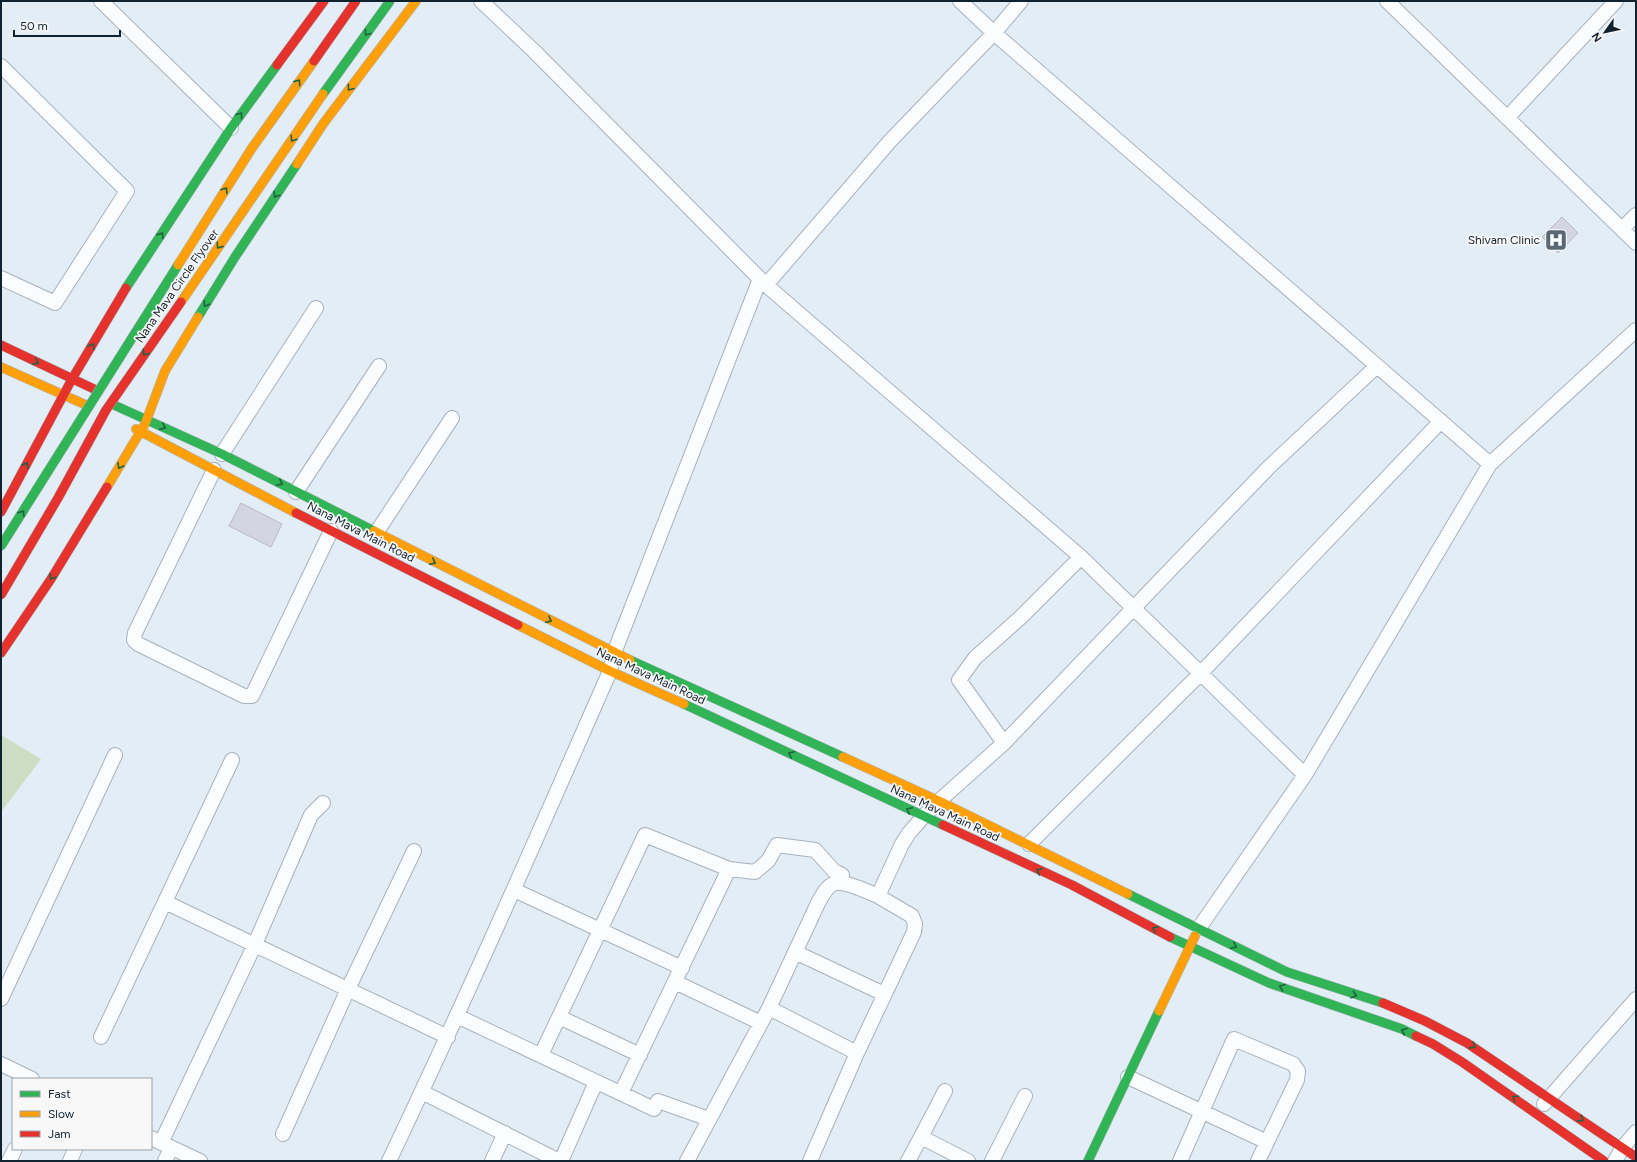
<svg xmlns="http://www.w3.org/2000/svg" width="1637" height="1162" font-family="Figtree,sans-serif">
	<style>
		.green { fill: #cbddc2 }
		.building { fill: #d4d5e2; stroke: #b9b8c6 }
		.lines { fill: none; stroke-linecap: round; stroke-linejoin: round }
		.street-casing { stroke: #a5b2bd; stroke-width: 16 }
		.fast-casing { stroke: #a5b2bd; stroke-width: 10 }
		.slow-casing { stroke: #a5b2bd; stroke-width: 10 }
		.jam-casing { stroke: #a5b2bd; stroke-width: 10 }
		.street { stroke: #fbfcfe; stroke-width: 14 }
		.fast { stroke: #30b455; stroke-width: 9 }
		.slow { stroke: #ff9f0a; stroke-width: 9 }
		.jam { stroke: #e5322d; stroke-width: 9 }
		.fast-bridge-casing { stroke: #a5b2bd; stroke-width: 10; stroke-linecap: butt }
		.slow-bridge-casing { stroke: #a5b2bd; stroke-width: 10; stroke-linecap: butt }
		.jam-bridge-casing { stroke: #a5b2bd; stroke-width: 10; stroke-linecap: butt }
		.fast-bridge { stroke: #30b455; stroke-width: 9 }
		.slow-bridge { stroke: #ff9f0a; stroke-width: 9 }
		.jam-bridge { stroke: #e5322d; stroke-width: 9 }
		.oneway { stroke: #1e6341 }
		.labels { text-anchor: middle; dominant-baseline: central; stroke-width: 3.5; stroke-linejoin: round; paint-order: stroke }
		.poi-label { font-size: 12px; fill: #102130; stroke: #f8f8f8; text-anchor: end }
		.street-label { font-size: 12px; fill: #102130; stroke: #f8f8f8 }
	</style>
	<rect width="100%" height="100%" fill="#e3edf6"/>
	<path class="green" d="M 1,735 L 41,759 L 1,812 Z"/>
	<path class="building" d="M 1562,217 L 1578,233 L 1558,253 L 1542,237 Z
		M 241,503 L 282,524 L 271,547 L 229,526 Z"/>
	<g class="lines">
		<g class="street-casing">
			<path id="street" d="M 101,1 L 231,128
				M 481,1 L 534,51 L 766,285 L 1081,557 L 1305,775
				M 960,1 L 994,33 L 1490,464
				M 1387,1 L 1636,243
				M 1,66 L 127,191 L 55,303 L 1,278
				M 1507,118 L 1616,1
				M 1622,229 L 1636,215
				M 766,285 L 890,141 L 994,33 L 1021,1
				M 222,454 L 316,308
				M 214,470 L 135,633 L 134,640 L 138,644 L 244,696 L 252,696 L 331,531
				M 296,492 L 379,366
				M 376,533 L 452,418
				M 1004,743 L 959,680 L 975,658 L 1021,617 L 1081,557
				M 1029,844 L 1200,674 L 1441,421
				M 514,890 L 682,968
				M 165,902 L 448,1037
				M 1199,928 L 1305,775 L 1490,464 L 1636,330
				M 795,952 L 884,994
				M 675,982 L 761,1023
				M 1,999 L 115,755
				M 769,1008 L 819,901 C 823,895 826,887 833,884 C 842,879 868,892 878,896
				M 457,1016 L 654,1109
				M 559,1017 L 640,1055
				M 101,1037 L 232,760
				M 541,1055 L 645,835 L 729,869 L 755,872 L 768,861 L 777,845 L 815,850 L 834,871 L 842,875
				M 1,1064 L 32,1079
				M 1128,1077 L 1267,1142 L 1258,1161
				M 422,1092 L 559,1161
				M 621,1093 L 729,869
				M 658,1101 L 709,1119
				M 1544,1104 L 1636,999
				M 283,1134 L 348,989 L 414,851
				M 921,1137 L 945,1091
				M 151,1138 L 200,1161
				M 161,1143 L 255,944 L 311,815 L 323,803
				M 9,1161 L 15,1149
				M 70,1161 L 75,1149
				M 165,1161 L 171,1148
				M 389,1161 C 466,999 538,835 610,671 L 614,653 L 760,279
				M 492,1161 L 505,1133
				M 561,1161 L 596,1082
				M 687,1161 L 769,1008 L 857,1053
				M 810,1161 L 857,1053 L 914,932 L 915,924 L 912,916 L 878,896 L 902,844 L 909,833 L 923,817 L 939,801 L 1004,743 L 1268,468 L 1377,366
				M 908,1161 L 921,1137 L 968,1161
				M 992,1161 L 1025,1096
				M 1180,1161 L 1234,1039 L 1293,1064 L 1298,1071 L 1297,1080 L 1267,1142
				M 1615,1161 L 1623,1147 L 1636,1132"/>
		</g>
		<g class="fast-casing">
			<path id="fast" d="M 126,288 L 231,128 L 277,65
				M 198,317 L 235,257 L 297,164
				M 114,405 L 222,454 L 374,531
				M 630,660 L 843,757
				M 684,704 L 943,825
				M 1128,894 L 1287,972 L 1383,1003
				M 1170,937 L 1269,983 L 1402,1029 L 1416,1036
				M 1088,1161 L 1159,1011"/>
		</g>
		<g class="slow-casing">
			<path id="slow" d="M 297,164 L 323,124 L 416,1
				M 1,367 L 86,405
				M 136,429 L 296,513
				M 107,487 L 145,424 L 165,371 L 198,317
				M 374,531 L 630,660
				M 518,625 L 610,671 L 684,704
				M 843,757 L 939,801 L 1128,894
				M 1159,1011 L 1195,936"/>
		</g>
		<g class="jam-casing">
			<path id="jam" d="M 277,65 L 324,1
				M 1,345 L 94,389
				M 1,512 L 72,379 L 126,288
				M 296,513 L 518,625
				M 1,653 L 51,579 L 107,487
				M 943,825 L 1072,885 L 1170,937
				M 1383,1003 L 1425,1021 L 1467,1043 L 1636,1157
				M 1416,1036 L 1433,1044 L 1462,1062 L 1604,1161"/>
		</g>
		<use href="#street" class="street"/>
		<use href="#fast" class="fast"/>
		<use href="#slow" class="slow"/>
		<use href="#jam" class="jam"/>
		<g class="fast-bridge-casing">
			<path id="fast-bridge" d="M 323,94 L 390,1
				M 1,546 L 178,265"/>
		</g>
		<g class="slow-bridge-casing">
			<path id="slow-bridge" d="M 178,265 L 252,148 L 314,61
				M 181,302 L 323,94"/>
		</g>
		<g class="jam-bridge-casing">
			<path id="jam-bridge" d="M 314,61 L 356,1
				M 1,595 L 58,498 L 106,410 L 181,302"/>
		</g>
		<use href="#fast-bridge" class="fast-bridge"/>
		<use href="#slow-bridge" class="slow-bridge"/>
		<use href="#jam-bridge" class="jam-bridge"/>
	</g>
	<defs><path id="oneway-chevron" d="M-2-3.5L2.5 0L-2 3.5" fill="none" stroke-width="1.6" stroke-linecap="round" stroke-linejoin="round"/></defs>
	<g class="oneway">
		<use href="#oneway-chevron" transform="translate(367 33) rotate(126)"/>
		<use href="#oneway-chevron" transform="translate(298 82) rotate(-55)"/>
		<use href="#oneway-chevron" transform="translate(350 88) rotate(127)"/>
		<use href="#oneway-chevron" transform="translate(240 115) rotate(-54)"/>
		<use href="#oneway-chevron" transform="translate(293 139) rotate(124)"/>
		<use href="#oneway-chevron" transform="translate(225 190) rotate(-58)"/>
		<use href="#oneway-chevron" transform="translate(276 195) rotate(123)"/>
		<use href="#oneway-chevron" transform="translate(161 235) rotate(-57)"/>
		<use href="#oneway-chevron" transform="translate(219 246) rotate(125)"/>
		<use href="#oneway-chevron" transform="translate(206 304) rotate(121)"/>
		<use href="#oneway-chevron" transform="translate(92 346) rotate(-59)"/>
		<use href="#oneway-chevron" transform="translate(145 353) rotate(125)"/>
		<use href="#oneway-chevron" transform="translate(36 362) rotate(26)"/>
		<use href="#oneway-chevron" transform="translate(163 427) rotate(24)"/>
		<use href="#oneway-chevron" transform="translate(26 465) rotate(-61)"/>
		<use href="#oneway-chevron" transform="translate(120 466) rotate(121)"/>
		<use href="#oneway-chevron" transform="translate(280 483) rotate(27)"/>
		<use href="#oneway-chevron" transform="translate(22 513) rotate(-58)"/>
		<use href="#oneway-chevron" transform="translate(433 562) rotate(27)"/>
		<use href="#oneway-chevron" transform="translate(52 577) rotate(122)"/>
		<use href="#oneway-chevron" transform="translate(549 620) rotate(27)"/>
		<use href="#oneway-chevron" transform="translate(791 754) rotate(-155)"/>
		<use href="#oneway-chevron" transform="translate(909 810) rotate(-155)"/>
		<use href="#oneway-chevron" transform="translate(1039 871) rotate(-155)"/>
		<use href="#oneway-chevron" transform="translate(1155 929) rotate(-153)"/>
		<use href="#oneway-chevron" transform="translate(1234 946) rotate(26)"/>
		<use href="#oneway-chevron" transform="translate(1282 987) rotate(-159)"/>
		<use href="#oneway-chevron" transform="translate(1354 995) rotate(18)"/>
		<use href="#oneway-chevron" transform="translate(1404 1031) rotate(-157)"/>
		<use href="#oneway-chevron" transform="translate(1473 1046) rotate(32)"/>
		<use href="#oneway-chevron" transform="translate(1515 1098) rotate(-145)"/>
		<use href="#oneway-chevron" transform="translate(1581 1119) rotate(33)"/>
	</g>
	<defs>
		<g id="hospital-square" transform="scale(1.15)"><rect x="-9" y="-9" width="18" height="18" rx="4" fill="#5a6875" stroke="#f8f8f8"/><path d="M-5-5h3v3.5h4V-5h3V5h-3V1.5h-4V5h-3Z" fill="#fff"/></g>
	</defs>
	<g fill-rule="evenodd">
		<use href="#hospital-square" x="1556" y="240"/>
	</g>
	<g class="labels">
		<g class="poi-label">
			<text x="1540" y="240">Shivam Clinic</text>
		</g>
		<g class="street-label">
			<text transform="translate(177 286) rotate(-55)">Nana Mava Circle Flyover</text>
			<text transform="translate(361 532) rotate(27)">Nana Mava Main Road</text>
			<text transform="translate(651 676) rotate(25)">Nana Mava Main Road</text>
			<text transform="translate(945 813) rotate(25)">Nana Mava Main Road</text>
		</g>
	</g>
	<rect width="1637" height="1162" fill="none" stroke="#102130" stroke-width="4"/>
	<rect x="12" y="1078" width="140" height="72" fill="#f8f8f8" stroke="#9ba2a8"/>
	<rect x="20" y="1091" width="20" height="6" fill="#30b455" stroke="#9ba2a8"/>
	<text x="48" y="1098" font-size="12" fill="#102130">Fast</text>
	<rect x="20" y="1111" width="20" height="6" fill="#ff9f0a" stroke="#9ba2a8"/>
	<text x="48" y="1118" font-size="12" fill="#102130">Slow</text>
	<rect x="20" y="1131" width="20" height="6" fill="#e5322d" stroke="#9ba2a8"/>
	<text x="48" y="1138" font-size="12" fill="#102130">Jam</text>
	<g transform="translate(1605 32) rotate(237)" stroke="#f8f8f8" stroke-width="3" paint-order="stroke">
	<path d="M0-3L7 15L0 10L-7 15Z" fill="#102130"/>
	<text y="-6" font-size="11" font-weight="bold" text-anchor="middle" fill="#102130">N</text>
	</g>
	<path d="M14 30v6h106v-6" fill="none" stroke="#102130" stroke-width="2"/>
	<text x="20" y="30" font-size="12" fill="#102130" stroke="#f8f8f8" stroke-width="3" paint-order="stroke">50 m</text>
</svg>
